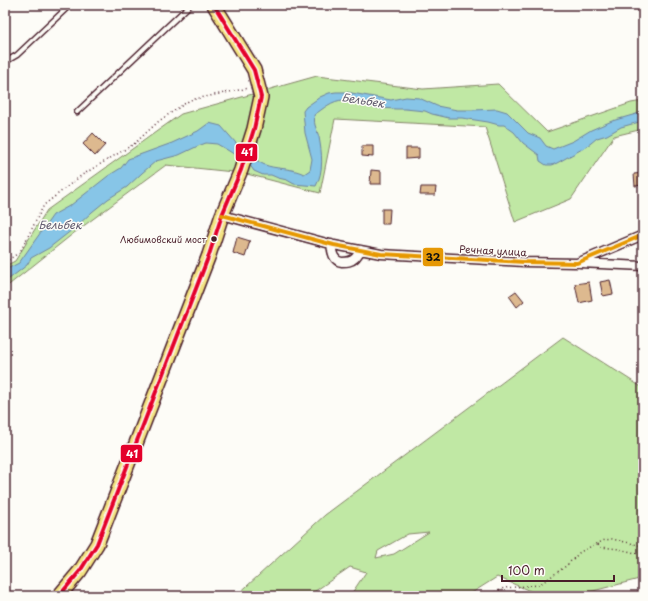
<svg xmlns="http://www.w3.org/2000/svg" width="648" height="601" font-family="'Playpen Sans',sans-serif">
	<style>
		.green { fill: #c0e8a4; stroke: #858468; fill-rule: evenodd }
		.water { fill: #87c5e7; stroke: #6f839c }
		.building { fill: #ddb98f; stroke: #4a1f2b }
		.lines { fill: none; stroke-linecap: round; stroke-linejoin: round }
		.service-casing { stroke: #4a1f2b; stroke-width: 7 }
		.minor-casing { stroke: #4a1f2b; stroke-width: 11 }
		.primary-casing { stroke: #4a1f2b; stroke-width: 16 }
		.path { stroke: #4a1f2b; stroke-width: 1.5; stroke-dasharray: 1 3; stroke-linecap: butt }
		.service { stroke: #fdfcf7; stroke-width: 4 }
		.minor { stroke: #fdfcf7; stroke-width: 8 }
		.primary { stroke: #f4e382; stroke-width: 13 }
		.bus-1-casing { stroke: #fdfcf7; stroke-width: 7 }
		.bus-2-casing { stroke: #fdfcf7; stroke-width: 7 }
		.bus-1 { stroke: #e4002b; stroke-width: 4 }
		.bus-2 { stroke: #e69804; stroke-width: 4 }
		.bus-dot { fill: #4a1f2b; stroke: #fdfcf7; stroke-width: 1.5 }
		.labels { text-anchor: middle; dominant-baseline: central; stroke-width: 3; stroke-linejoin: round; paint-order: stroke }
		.bus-label { font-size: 9px; fill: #4a1f2b; stroke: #fdfcf7; text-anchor: end }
		.street-label { font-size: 10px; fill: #4a1f2b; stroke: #fdfcf7 }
		.water-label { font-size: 11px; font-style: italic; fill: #5f596d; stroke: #fdfcf7 }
		.line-badge { stroke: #fdfcf7; stroke-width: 1.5 }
		.badge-label { font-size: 11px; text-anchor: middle; font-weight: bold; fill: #fff }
		.pale-badge-label { font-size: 11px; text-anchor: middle; font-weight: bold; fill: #111 }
	</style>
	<rect width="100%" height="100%" fill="#fdfcf7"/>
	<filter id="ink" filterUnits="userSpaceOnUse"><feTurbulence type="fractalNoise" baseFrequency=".025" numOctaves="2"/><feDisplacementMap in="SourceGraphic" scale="8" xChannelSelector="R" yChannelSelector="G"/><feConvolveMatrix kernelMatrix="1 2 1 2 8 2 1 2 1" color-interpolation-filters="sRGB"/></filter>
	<g filter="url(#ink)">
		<path class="green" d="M 317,76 L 423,89 L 498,84 L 547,132 L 631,103 L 643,101 L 643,129 L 614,136 L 571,199 L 515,222 L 485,127 L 335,119 L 320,193 L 243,173 L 166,165 L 74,233 L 5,288 L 5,266 L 15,261 L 47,210 L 181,114 Z
			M 563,337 L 643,388 L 643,578 L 574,596 L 542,596 L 497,577 L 467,596 L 350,596 L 366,572 L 350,567 L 308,596 L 236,596 L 325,515 ZM 429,532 L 394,554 L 376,558 L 378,551 L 408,534 Z"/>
		<path class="water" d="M 336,92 L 346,92 L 391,100 L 406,97 L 419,98 L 437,106 L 457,110 L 474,110 L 497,109 L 507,112 L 528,133 L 540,138 L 546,146 L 553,149 L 573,141 L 591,130 L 612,121 L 643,112 L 643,121 L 621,127 L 607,135 L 597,138 L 591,143 L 584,148 L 557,163 L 552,165 L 546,165 L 540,161 L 539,155 L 523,143 L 514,132 L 504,125 L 499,125 L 488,122 L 462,118 L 449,118 L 432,114 L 425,111 L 405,109 L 396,109 L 378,108 L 344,100 C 332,100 323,109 314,115 C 315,118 314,122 315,125 C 316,129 318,133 319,137 C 322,153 324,171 316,186 L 294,184 L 287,180 L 278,178 L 271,175 L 263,175 L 254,171 L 249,164 L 229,151 L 217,144 L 206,143 L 198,146 L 179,155 L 156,161 L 142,173 L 127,187 L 108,199 L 92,212 L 77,226 L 49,248 L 31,258 L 27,265 L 9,279 L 5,281 L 5,270 L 19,263 L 53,215 L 71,205 L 108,176 L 121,168 L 128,159 L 172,143 L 198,131 L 209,123 L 221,126 L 236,143 L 244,149 L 254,153 L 255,159 C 267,169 278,167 292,170 C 296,171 300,172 304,174 L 310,170 L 312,159 L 305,133 L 303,111 L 306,107 L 320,97 L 329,93 Z"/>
		<path class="building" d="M 93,133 L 105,145 L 95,156 L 83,144 Z
			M 362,146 L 373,146 L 373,157 L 362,156 Z
			M 406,148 L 419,148 L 419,158 L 406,159 Z
			M 371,170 L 381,171 L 381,184 L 370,184 Z
			M 643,173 L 643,185 L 635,186 L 634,174 Z
			M 421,187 L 436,187 L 435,195 L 420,195 Z
			M 382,209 L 390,209 L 389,224 L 382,224 Z
			M 237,237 L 250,241 L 245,257 L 233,253 Z
			M 610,280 L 613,294 L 603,296 L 600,282 Z
			M 589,282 L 592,300 L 579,303 L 575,284 Z
			M 516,291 L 524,301 L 517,307 L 509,296 Z"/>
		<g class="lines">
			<g class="service-casing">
				<path id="service" d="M 5,62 L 17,55 L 70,5
					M 77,112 L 190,5"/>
			</g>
			<g class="minor-casing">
				<path id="minor" d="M 222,215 L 334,245 L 381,254 L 524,262 L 577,263 L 643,235
					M 331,244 C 332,252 333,261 342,262 C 347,262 351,262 355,258 C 357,256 359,253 361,250
					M 580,263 L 643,266"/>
			</g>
			<g class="primary-casing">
				<path id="primary" d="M 59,596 L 80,571 L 97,544 L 209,255 L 222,215 L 241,170 L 254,129 L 261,97 L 254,70 L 214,5"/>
			</g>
			<path class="path" d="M 5,262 L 20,252 L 44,205 L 82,175 L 134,144 L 159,121 L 190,100 L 249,88
				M 598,544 L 601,547 L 619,549 L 643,555
				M 488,596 L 504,588 L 539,585 L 566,566 L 580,552 L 590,547 L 605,540 L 612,539 L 643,546"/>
			<use href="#service" class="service"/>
			<use href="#minor" class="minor"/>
			<use href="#primary" class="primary"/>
			<g class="bus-1-casing">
				<path id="bus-1" d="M 59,596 L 80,571 L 97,544 L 209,255 L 222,215 L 241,170 L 254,129 L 261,97 L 254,70 L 214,5"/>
			</g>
			<g class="bus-2-casing">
				<path id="bus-2" d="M 222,215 L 334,245 L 381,254 L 524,262 L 577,263 L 643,235"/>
			</g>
			<use href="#bus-1" class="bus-1"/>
			<use href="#bus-2" class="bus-2"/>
		</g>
	</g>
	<circle class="bus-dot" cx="214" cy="239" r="3.5"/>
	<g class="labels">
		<g class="bus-label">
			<text x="206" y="239">Любимовский мост</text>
		</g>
		<g class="street-label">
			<text transform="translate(493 250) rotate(3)">Речная улица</text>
		</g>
		<g class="water-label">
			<text transform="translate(363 100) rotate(9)">Бельбек</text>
			<text x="60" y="224">Бельбек</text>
		</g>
	</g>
	<g class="line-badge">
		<rect x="235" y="143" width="23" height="19" rx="4" fill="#e4002b"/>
		<rect x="422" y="247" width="22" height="20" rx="4" fill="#e69804"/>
		<rect x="120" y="444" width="23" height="19" rx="4" fill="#e4002b"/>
	</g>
	<g class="badge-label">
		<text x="247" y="156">41</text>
		<text x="132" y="458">41</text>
	</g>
	<g class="pale-badge-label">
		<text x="433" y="261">32</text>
	</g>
	<rect width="648" height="601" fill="none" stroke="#fdfcf7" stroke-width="20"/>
	<rect x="10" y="10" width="628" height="581" fill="none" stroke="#4a1f2b" stroke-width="1.5" filter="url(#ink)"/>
	<path d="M502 575v6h112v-6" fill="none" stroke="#4a1f2b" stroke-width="2"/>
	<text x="508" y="575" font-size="12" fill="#4a1f2b" stroke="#fdfcf7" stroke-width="3" paint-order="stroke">100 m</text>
</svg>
